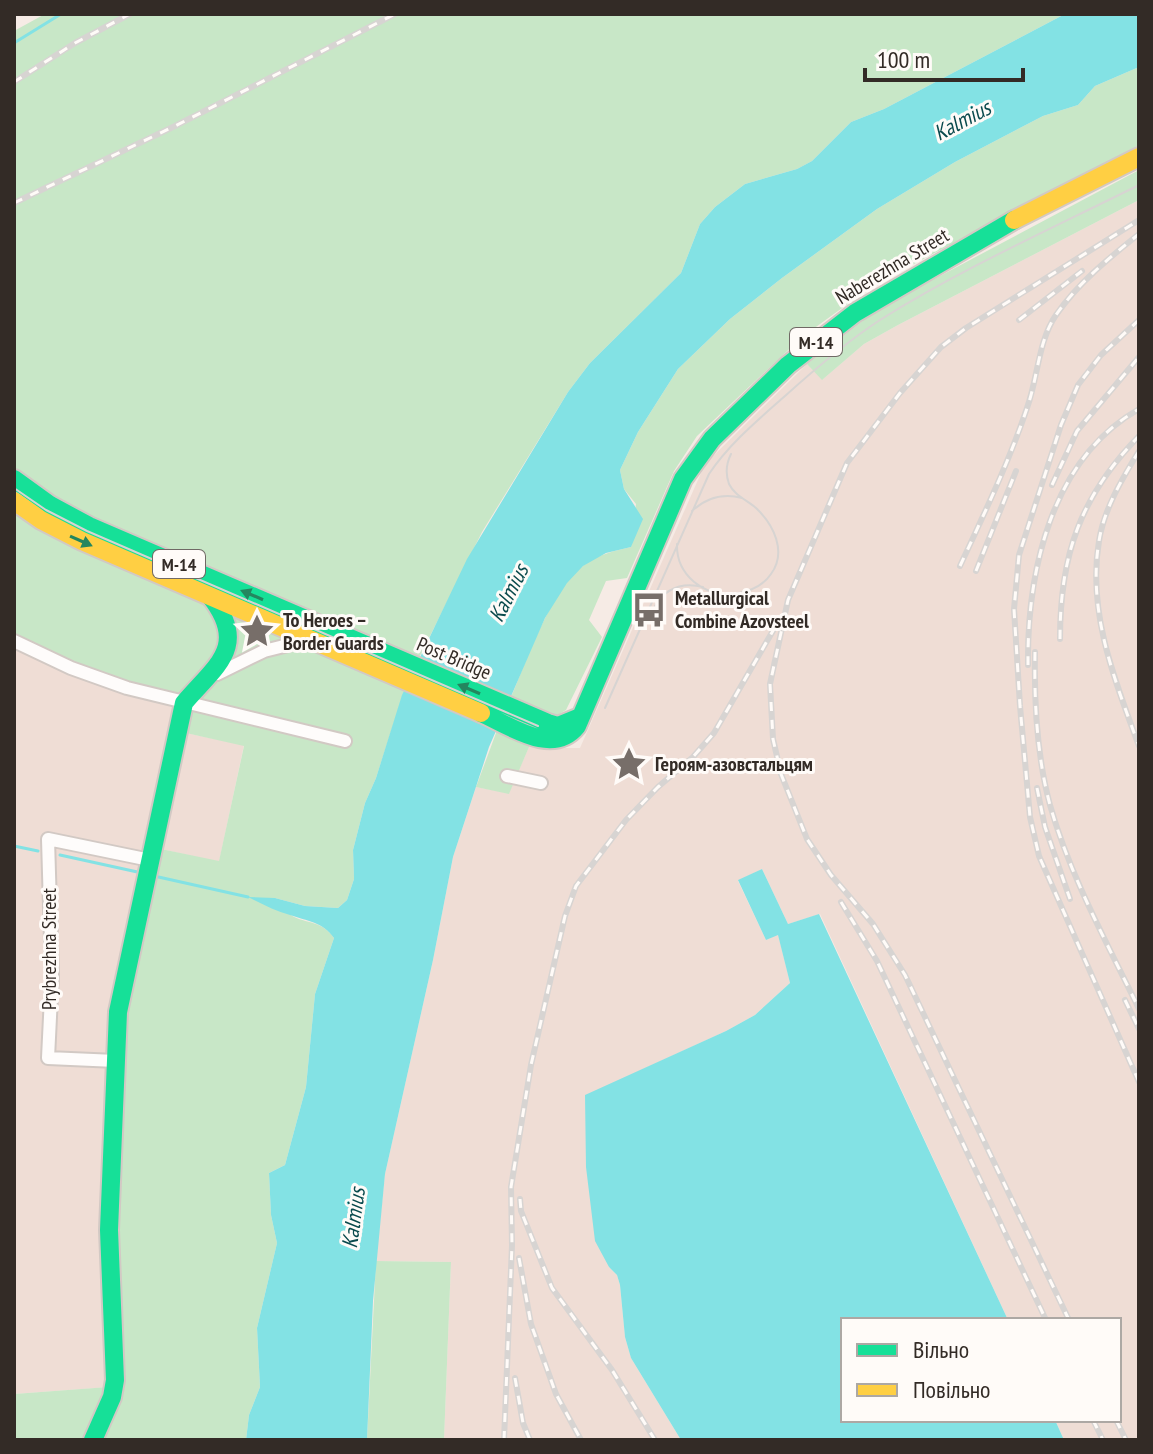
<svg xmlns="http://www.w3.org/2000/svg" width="1153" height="1454" font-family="'PT Sans Narrow',sans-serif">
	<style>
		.industrial { fill: #efddd5 }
		.green { fill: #c8e7c7; fill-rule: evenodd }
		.water { fill: #83e2e4 }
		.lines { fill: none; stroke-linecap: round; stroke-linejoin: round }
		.stream { stroke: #83e2e4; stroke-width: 3 }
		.street-casing { stroke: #d2c9c4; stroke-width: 16 }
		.fast-casing { stroke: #d2c9c4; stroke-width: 22 }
		.slow-casing { stroke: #d2c9c4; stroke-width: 22 }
		.street { stroke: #fefcfb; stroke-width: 12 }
		.fast { stroke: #16e098; stroke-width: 18 }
		.slow { stroke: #ffcf43; stroke-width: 18 }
		.tram { stroke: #d7d4d2; stroke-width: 2 }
		.rail-casing { stroke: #d7d4d2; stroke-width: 6 }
		.rail { stroke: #fffbf8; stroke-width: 3; stroke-dasharray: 9; stroke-linecap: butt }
		.oneway { fill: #24865f }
		.labels { text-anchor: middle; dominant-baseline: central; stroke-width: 6; stroke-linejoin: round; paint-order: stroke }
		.shield { fill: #fffbf8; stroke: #706965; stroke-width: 2 }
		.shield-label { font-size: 18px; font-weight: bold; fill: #332b26 }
		.street-label { font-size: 20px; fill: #332b26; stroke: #fffbf8 }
		.poi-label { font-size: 20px; font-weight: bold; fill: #332b26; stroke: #fffbf8; text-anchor: start }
		.water-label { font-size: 22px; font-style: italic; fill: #0a4a4d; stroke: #fffbf8 }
	</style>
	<rect width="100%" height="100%" fill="#f6ebe5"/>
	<path class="industrial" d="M 1139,200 L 1139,1440 L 1064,1440 L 1055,1420 L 1119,1420 L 1119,1320 L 1008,1320 L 820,914 L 788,924 L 762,869 L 738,881 L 766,940 L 778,934 L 790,983 L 755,1015 L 726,1031 L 585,1096 L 609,1267 L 617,1275 L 620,1285 L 625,1337 L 631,1358 L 681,1440 L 444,1440 L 451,1262 L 376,1261 L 385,1174 L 433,960 L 453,857 L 476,787 L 509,793 L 532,740 L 555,748 L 580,748 L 701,473 L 711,458 L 807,364 L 823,379 L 864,344 L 898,325 Z
		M 14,645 L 175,705 L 109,1387 L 14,1394 Z
		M 186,733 L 244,745 L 219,862 L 161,849 Z"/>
	<path class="green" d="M 45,14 L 1065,14 L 884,109 L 851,122 L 812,161 L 797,169 L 745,184 L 715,207 L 700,224 L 681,273 L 590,363 L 568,392 L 482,532 L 417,662 L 91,522 L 14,474 L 14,31 Z
		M 1139,67 L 1139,145 L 893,275 L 863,293 L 802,337 L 697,436 L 674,471 L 627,578 L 606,581 L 589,620 L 602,637 L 566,710 L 549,720 L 509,702 C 526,663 550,590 584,565 C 599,554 614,551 631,547 L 636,504 L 624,489 L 620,470 L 638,432 L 678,369 L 730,319 L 782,278 L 877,209 L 955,162 L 1043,116 L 1078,105 L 1095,86 Z
		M 1139,170 L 1139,200 L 898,325 L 864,344 L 822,380 L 807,364 L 878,309 Z
		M 14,506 L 406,685 L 376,778 L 365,803 L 353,850 L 354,879 L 347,900 L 338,908 L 305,906 L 275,898 C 279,903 283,910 288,913 C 303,925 320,918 334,938 L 315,994 L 306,1087 L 285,1165 L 269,1173 L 271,1215 L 277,1243 L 257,1328 L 260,1387 L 249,1415 L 246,1440 L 14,1440 L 14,1394 L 108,1387 L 104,1232 L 113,990 L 175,705 L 14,645 ZM 186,733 L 244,746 L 219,861 L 161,849 Z
		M 499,725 L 532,740 L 509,794 L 476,787 Z
		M 376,1261 L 451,1262 L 444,1440 L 367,1440 Z"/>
	<path class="water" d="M 1065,14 L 1139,14 L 1139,67 L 1095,86 L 1078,105 L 1043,116 L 955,162 L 877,209 L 782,278 L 730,319 L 678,369 L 638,432 L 620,470 L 624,489 L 643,519 L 631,547 L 606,553 L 583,566 L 567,583 L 545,618 L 489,747 L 453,857 L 433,960 L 385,1174 L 373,1301 L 367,1440 L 246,1440 L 249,1415 L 260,1387 L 257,1328 L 277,1243 L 271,1215 L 269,1173 L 285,1165 L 306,1087 L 315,994 L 334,938 C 323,922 307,921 290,915 C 275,911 262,904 248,897 L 275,898 L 305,906 L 338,908 L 347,900 L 354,879 L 353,850 L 365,803 L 376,778 L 402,695 L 467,559 L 568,392 L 590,363 L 681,273 L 700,224 L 715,207 L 745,184 L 797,169 L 812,161 L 851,122 L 884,109 Z
		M 762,869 L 788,924 L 819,914 L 1008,1320 L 843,1320 L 843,1420 L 1055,1420 L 1064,1440 L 681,1440 L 631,1358 L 625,1337 L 620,1285 L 617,1275 L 609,1267 L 595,1241 L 586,1167 L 585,1095 L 726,1031 L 755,1015 L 790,983 L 778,935 L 766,940 L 738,880 Z"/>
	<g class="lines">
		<path class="stream" d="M 14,43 L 61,14
			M 14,846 L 38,851
			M 60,855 L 142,873
			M 154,876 L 248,897"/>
		<g class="street-casing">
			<path id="street" d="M 14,641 L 71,668 L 127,688 L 345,741
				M 217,674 L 264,651 L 308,640
				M 507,776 L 541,783
				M 116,1061 L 48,1058 L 52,976 L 48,839 L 150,860"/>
		</g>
		<g class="fast-casing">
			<path id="fast" d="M 14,479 L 50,505 L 89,526 L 548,723 L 558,726 L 580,717
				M 481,713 C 509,725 552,757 577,726 L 683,479 L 712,439 L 788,365 L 855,313 L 1014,220
				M 93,1440 L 112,1397 L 115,1380 L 109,1230 L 118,1012 L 184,703 C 215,666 250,647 210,596"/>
		</g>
		<g class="slow-casing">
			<path id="slow" d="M 1014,220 L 1139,157
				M 14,501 L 41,520 L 82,541 L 481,713"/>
		</g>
		<use href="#street" class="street"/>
		<use href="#fast" class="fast"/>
		<use href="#slow" class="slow"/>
		<path class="tram" d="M 14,488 L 46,510 L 87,531 L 538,726
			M 692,511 C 706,498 723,493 742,498
			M 677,544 C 676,575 704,597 734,594 C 748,592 763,586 771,574 C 787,552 774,525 756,508 C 747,500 735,496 729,484 C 725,473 726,464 731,454
			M 655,606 C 666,588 682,582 703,587
			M 605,708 L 709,474 C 729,444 758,420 785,396 C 815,369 846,342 880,320 C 961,269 1053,228 1139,185"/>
		<g class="rail-casing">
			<path id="rail" d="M 14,82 L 75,43 L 130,14
				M 14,203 L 175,126 L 395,14
				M 1019,320 L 1082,271
				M 1139,320 L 1101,355 L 1078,385 L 1061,425 L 1019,555 L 1014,609 L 1020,706 L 1030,817 L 1039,856 L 1139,1082
				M 1139,451 C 1122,479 1104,509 1099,541 C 1087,612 1115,681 1139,746
				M 1052,485 L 1077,431 L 1139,357
				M 960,566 C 984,514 1009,462 1027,408 C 1038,378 1038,341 1056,315 C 1078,283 1109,258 1139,234
				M 976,571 L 1016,471
				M 1060,639 C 1060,555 1080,497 1139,436
				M 1035,652 C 1034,702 1037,757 1050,805 C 1070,876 1107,943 1139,1009
				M 1028,665 C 1027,572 1051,459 1139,409
				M 1037,788 L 1045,827 L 1070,899
				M 841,902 L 877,961 L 1046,1320
				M 1125,1000 L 1139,1029
				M 520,1199 L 521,1211 L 552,1288 L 612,1370 L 655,1440
				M 519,1258 L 531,1324 L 556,1394 L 581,1440
				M 1069,1320 L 905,975 L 873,924 L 831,875 L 807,839 L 781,774 L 773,739 L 770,684 L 788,600 L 847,463 L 900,393 L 941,347 L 966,328 L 1139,220
				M 515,1378 L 523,1423 L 530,1440
				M 1093,1420 L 1103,1440
				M 1116,1420 L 1126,1440
				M 504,1440 L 512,1245 L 511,1187 L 531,1065 L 565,916 L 576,886 L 626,820 L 658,787 L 693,757 L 714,733 L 774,629"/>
		</g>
		<use href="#rail" class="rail"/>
	</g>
	<defs><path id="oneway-solid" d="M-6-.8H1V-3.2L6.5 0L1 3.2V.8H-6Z" transform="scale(2)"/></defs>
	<g class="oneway">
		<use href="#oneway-solid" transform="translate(81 541) rotate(24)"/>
		<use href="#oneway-solid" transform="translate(252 595) rotate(-157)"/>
		<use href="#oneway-solid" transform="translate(469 689) rotate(-157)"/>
	</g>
	<defs>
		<g id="bus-bare" transform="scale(2.76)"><path d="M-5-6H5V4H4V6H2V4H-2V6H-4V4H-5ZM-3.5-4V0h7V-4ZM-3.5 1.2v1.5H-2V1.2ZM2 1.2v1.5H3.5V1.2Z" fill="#776e69" stroke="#fffbf8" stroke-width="2.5" paint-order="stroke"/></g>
		<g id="sight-bare" transform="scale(2.76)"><path d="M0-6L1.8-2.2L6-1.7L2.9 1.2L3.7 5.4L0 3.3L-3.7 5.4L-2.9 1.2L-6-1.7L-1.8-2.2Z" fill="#776e69" stroke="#fffbf8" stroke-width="2.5" paint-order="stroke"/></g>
	</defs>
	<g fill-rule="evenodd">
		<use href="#bus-bare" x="649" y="610"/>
		<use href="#sight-bare" x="257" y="631"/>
		<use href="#sight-bare" x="629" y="764"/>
	</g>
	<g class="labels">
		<g class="shield">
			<rect x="790" y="328" width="52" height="28" rx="6"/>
			<rect x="153" y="550" width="52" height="28" rx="6"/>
		</g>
		<g class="shield-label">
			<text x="816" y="342">М-14</text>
			<text x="179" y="564">М-14</text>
		</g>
		<g class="street-label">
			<text transform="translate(892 266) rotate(-31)">Naberezhna Street</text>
			<text transform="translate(454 658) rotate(23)">Post Bridge</text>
			<text transform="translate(49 949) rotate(-90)">Prybrezhna Street</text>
		</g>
		<g class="poi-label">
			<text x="675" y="598">Metallurgical<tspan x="675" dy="23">Combine Azovsteel</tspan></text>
			<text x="283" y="620">To Heroes –<tspan x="283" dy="23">Border Guards</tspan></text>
			<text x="655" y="764">Героям-азовстальцям</text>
		</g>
		<g class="water-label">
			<text transform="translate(962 120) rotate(-28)">Kalmius</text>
			<text transform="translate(508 593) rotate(-63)">Kalmius</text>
			<text transform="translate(353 1218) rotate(-82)">Kalmius</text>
		</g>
	</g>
	<rect width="1153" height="1454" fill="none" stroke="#332b26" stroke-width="32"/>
	<rect x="841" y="1318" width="280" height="104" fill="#fffbf8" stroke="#ada8a4" stroke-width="2"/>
	<rect x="857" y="1344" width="40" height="12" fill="#16e098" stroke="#ada8a4" stroke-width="2"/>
	<text x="913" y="1358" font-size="24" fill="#332b26">Вільно</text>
	<rect x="857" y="1384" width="40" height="12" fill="#ffcf43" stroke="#ada8a4" stroke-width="2"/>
	<text x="913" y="1398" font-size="24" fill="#332b26">Повільно</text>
	<path d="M865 68v12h158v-12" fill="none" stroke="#332b26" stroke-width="4"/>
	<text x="877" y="68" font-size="24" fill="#332b26" stroke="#fffbf8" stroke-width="6" paint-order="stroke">100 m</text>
</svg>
